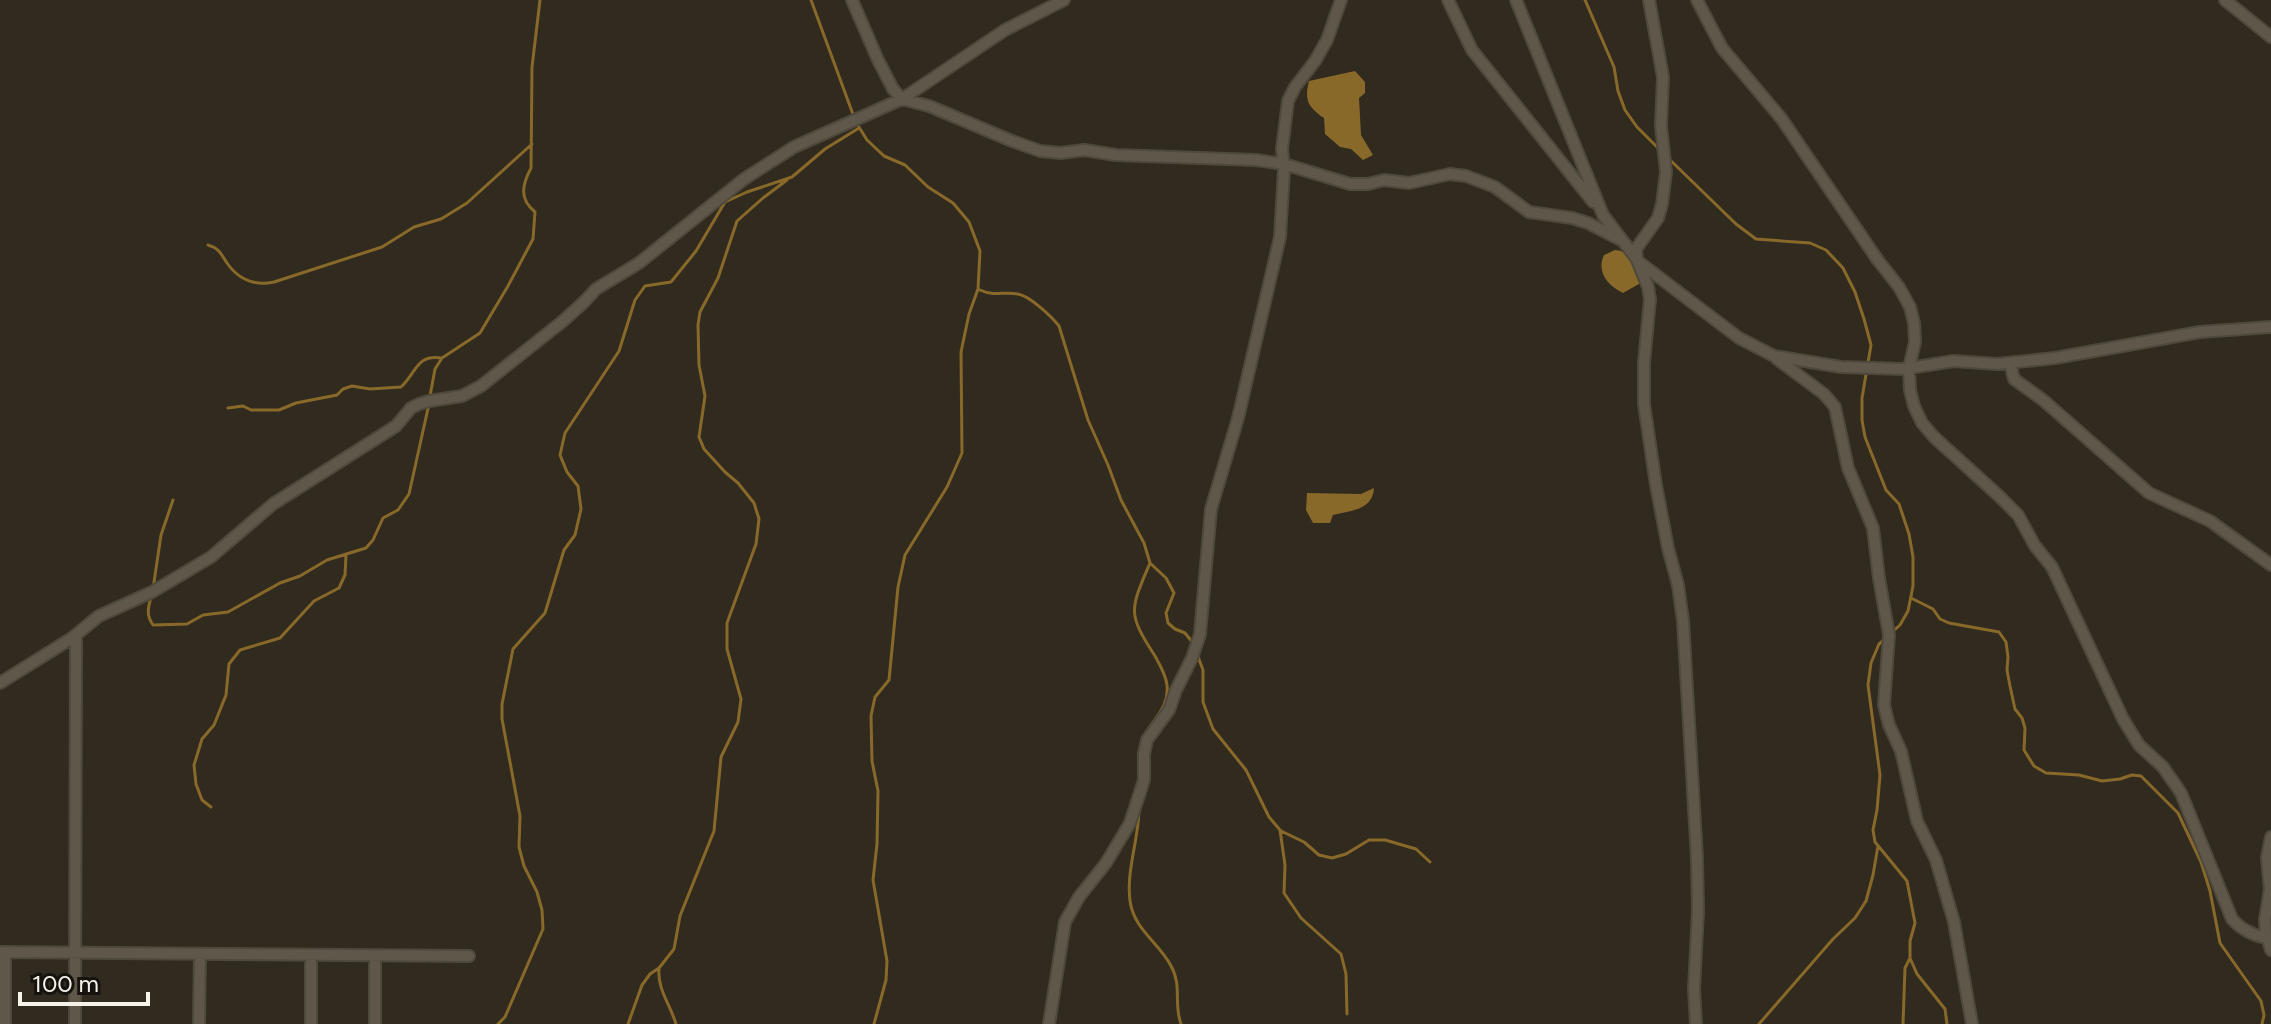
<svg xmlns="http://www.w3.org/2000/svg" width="2271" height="1024" font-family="Figtree,sans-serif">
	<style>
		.water { fill: #886929 }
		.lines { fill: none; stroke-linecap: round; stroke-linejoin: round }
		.stream { stroke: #886929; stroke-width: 3 }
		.street-casing { stroke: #4e493d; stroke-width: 14 }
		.street { stroke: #5f5749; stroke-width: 10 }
	</style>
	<rect width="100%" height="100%" fill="#312a1e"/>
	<path class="water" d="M 1355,71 L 1365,82 L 1365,93 L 1359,98 L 1361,135 L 1373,155 L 1363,160 L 1351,149 L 1340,147 L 1325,134 L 1324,118 C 1308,107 1304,100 1309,81 Z
		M 1615,250 C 1632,251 1639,269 1639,284 L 1623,293 C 1608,286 1596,272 1604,255 Z
		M 1374,488 C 1373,510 1350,511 1333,515 L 1330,523 L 1313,523 L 1306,510 L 1307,493 L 1361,494 Z"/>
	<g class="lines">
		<path class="stream" d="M 811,0 L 854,117
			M 1585,0 L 1614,67 L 1618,91 L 1625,110 L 1637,127 L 1659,149
			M 857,124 L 867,140 L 884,156 L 905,165 L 928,187 L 953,203 L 969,222 L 980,251 L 978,289 L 969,314 L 961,352 L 962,453 L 947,487 L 905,555 L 898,587 L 889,680 L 875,697 L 871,716 L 872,761 L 878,791 L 877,844 L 873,880 L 887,961 L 886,980 L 874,1024
			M 1667,157 L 1736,224 L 1756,239 L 1810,243 L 1826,250 L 1843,268 L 1855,292 L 1864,319 L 1871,345 L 1862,398 L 1862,420 L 1865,437 L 1886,490 L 1899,504 L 1909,534 L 1913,557 L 1913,586 L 1908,611 L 1900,625 L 1890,634
			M 208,245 C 219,248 221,254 227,263 C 239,280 255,286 274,282 L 382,247 L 414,227 L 441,219 L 467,203 L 532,144
			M 980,290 C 995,297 1003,291 1018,294 C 1030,296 1052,317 1059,326 L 1088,420 L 1108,465 L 1121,500 L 1144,543 L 1150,563 C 1130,610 1127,613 1155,656 C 1160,665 1166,675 1167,685 C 1170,714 1144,722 1139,752
			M 430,396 L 435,369 L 442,358 L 480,333 L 508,286 L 533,239 L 535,212 C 519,199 522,185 531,168 L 532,67 L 540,0
			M 228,408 L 243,406 L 251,410 L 279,410 L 296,403 L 337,395 L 343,389 L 352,386 L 370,389 L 401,387 C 417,372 416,354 442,358
			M 1150,563 L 1166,578 L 1174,593 L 1166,613 L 1168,623 L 1175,629 L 1185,633 L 1193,643
			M 153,589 L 161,535 L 173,500
			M 151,597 C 148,608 146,615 153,625 L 187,624 L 203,615 L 228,612 L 280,583 L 300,576 L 327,560 L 366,548 L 373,540 L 383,518 L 398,510 L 409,494 L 429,404
			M 1911,598 L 1933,609 L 1940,619 L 1949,623 L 1999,632 L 2006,642 L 2008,657 L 2007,670 L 2010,686 L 2015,709 L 2022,718 L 2025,728 L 2024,750 L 2034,766 L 2046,773 L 2079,775 L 2102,781 L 2120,779 L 2132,775 L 2141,776 L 2178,813 L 2201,862 L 2210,891 L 2220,943 L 2261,1001 L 2264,1015 L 2262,1024
			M 1885,639 L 1879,644 L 1871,663 L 1868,685 L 1880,775 L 1877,810 L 1873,830 L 1875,842 L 1907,881 L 1915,923 L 1910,941 L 1910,958 L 1917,974 L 1945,1009 L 1947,1024
			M 1197,654 L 1203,670 L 1203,702 L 1213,729 L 1246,770 L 1269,817 L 1280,830 L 1285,865 L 1284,893 L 1301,918 L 1341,954 L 1346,974 L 1347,1014
			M 211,807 L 202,800 L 196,784 L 194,765 L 202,739 L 214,725 L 226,695 L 229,664 L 240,650 L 280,638 L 314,601 L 339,588 L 345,575 L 346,555
			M 1139,808 C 1139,839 1126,870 1130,901 C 1134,929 1157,941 1170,964 C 1183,986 1173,1002 1181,1024
			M 1281,831 L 1304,842 L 1319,855 L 1332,858 L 1346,854 L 1369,840 L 1385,840 L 1416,849 L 1430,862
			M 659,968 C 657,989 670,1004 676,1024
			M 498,1024 L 505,1017 L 543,929 L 542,910 L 537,892 L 524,866 L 519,847 L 520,816 L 502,719 L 502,704 L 513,649 L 545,613 L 564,550 L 575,535 L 581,509 L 578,486 L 567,472 L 560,455 L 565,433 L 619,351 L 635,300 L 645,286 L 671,282 L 696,251 L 725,202 L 747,192 L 792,177 L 825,149 L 859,128
			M 628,1024 L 642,985 L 650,974 L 659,968 L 674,949 L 680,916 L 714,831 L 721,757 L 738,722 L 741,699 L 727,649 L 727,623 L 756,544 L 759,519 L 754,503 L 738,483 L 725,472 L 704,449 L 699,437 L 705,396 L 699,365 L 698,325 L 700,312 L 718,278 L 737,221 L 763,198 L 787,180
			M 1759,1024 L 1833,939 L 1855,918 L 1866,901 L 1873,875 L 1878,846
			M 1903,1024 L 1905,968 L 1910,958"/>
		<g class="street-casing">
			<path id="street" d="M 852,0 L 878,60 L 893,89 L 902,99 L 929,106 L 1012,141 L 1040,151 L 1061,153 L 1084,150 L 1116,155 L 1256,160 L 1284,164 L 1350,184 L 1368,184 L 1384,180 L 1409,183 L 1450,174 L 1466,176 L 1495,187 L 1529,212 L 1572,218 L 1588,223 L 1619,239
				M 1448,0 L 1472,50 L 1593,202
				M 1516,0 L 1603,215 L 1639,262 L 1739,338 L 1774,356 L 1841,367 L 1903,369 L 1954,361 L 1997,364 L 2055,358 L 2200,332 L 2271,327
				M 1649,0 L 1663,77 L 1661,126 L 1666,172 L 1662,204 L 1658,218 L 1636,249 L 1637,260 L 1648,287 L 1650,299 L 1644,363 L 1644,404 L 1656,485 L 1668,548 L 1678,585 L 1683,621 L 1697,858 L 1698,911 L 1694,989 L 1696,1024
				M 1697,0 L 1722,48 L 1781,118 L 1877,259 L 1899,287 L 1910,307 L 1914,323 L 1915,342 L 1909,368 L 1910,390 L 1914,406 L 1922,423 L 1934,437 L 2000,497 L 2018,515 L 2035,546 L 2052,567 L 2123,719 L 2139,745 L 2163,767 L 2181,793 L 2232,919 C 2243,931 2255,936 2271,939
				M 2225,0 L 2271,37
				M 1777,359 L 1824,394 L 1835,407 L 1848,468 L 1873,528 L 1879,578 L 1889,635 L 1884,705 L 1889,725 L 1901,751 L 1917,821 L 1936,860 L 1954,922 L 1972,1024
				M 2010,363 L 2014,379 L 2043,400 L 2149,493 L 2210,521 L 2271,565
				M 0,683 L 72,638 L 99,616 L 152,592 L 211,557 L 273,504 L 396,426 L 411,408 L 419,404 L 429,401 L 462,396 L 481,386 L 563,321 L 584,302 L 596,289 L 639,263 L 744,179 L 794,147 L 902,99 L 1005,30 L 1064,0
				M 2271,837 L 2267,858 L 2270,889 L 2265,920 L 2266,933 L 2271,950
				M 0,952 L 469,956
				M 5,1024 L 5,953
				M 75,1024 L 76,635
				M 199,1024 L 200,954
				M 311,1024 L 311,955
				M 375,1024 L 375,956
				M 1049,1024 L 1065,922 L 1079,897 L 1106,863 L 1130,823 L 1144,780 L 1144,754 L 1147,740 L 1169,710 L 1176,690 L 1192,658 L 1200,634 L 1211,509 L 1238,418 L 1280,237 L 1284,170 L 1282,149 L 1288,101 L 1295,87 L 1315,61 L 1327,40 L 1341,0"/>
		</g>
		<use href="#street" class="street"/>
	</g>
	<path d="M20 992v12h128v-12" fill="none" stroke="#f6f2e9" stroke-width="4"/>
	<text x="32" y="992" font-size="24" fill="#f6f2e9" stroke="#16130e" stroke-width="6" paint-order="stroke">100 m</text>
</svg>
